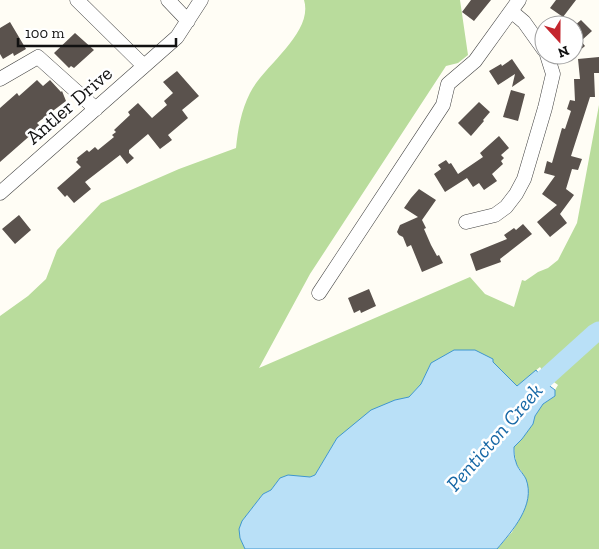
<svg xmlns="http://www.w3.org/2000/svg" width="599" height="549" font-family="'Zilla Slab',serif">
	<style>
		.forest { fill: #b9dc9c }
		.water { fill: #b9e0f7; stroke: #3f96cf }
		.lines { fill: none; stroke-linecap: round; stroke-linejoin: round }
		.river { stroke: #b9e0f7; stroke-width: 19 }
		.building { fill: #5a524d }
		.minor-casing { stroke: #444; stroke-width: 15 }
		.minor { stroke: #fff; stroke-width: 14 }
		.labels { text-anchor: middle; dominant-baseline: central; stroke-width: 5; stroke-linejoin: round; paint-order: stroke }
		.street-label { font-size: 20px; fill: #111; stroke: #fff }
		.water-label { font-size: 21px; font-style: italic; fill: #1768a6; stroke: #fff }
	</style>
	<rect width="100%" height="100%" fill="#fffdf5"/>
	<path class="forest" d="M 304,0 L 460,0 L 468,55 L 458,63 L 446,66 L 310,274 L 259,368 L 470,277 L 485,294 L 514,307 L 522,280 L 525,281 L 538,272 L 548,268 L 558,260 L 577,223 L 599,105 L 599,549 L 497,549 L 512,532 L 523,513 L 527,499 L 522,472 L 516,464 L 514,447 L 522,439 L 533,424 L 535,416 L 543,404 L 555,396 L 555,390 L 558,385 L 547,377 L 540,367 L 517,386 L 493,362 L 431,363 L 421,384 L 408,398 L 395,400 L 337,438 L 315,475 L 310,477 L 280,478 L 271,490 L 263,494 L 242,521 L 240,538 L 245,549 L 0,549 L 0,316 L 28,296 L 46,279 L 57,250 L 101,203 L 179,169 L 236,148 C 238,129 241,111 250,93 C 263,66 314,33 304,0 Z"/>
	<path class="water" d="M 454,350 L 475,350 L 493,359 L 493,362 L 517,386 L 536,370 L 547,384 L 555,390 L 555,396 L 543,404 L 535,416 L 533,424 L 522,439 L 514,447 C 514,452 514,458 516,462 C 517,468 523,473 526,479 C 536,505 512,531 497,549 L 245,549 L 240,538 L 239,529 L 242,521 L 263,494 L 271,490 L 280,478 L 288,475 L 310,477 L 315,475 L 337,438 L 371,410 L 395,400 L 409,397 L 421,384 L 431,363 Z"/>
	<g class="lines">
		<path class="river" d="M 527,398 L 543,380 L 594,334 L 599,331"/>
	</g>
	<path class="building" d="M 471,0 L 491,0 L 474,21 L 462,12 Z
		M 556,0 L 576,0 L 563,17 L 550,8 Z
		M 581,20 L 592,31 L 581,41 L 585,46 L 578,52 L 574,47 L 574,26 Z
		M 10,22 L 26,49 L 14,56 L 13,53 L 3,59 L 0,54 L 0,28 Z
		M 75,33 L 94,50 L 74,68 L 71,66 L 69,68 L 54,53 Z
		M 599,57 L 599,73 L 594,73 L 595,97 L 590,97 L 571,156 L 582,159 L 578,170 L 572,169 L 566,189 L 574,195 L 560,214 L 567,223 L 550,237 L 537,222 L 557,205 L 542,194 L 555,176 L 544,173 L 547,161 L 552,163 L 562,128 L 565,129 L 571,111 L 567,109 L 570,100 L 575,101 L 574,79 L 580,79 L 578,59 Z
		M 512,59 L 525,78 L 512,87 L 515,74 L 498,85 L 489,71 L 501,64 L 502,66 Z
		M 177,71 L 199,96 L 182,110 L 188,118 L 168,135 L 172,140 L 160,149 L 148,134 L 129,150 L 129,153 L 134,158 L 127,164 L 120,155 L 85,182 L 91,189 L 74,203 L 67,195 L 65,197 L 57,188 L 81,167 L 76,162 L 78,160 L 77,158 L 87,150 L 89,152 L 95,147 L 98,150 L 114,137 L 112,135 L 116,132 L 114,130 L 130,115 L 128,112 L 138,103 L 152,118 L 167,105 L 164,101 L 173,93 L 163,82 Z
		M 37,80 L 43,86 L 50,80 L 61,92 L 62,91 L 66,101 L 37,123 L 42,128 L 34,135 L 33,133 L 0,162 L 0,108 L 17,93 L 19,96 Z
		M 511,90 L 525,94 L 518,121 L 503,117 Z
		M 479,102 L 490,112 L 483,120 L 484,121 L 471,136 L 458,123 Z
		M 499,136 L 509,148 L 501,155 L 504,158 L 501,161 L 503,164 L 492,174 L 497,181 L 484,190 L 479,183 L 473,187 L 467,178 L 445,192 L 434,174 L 441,169 L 438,165 L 446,160 L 449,164 L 451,163 L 458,174 L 483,157 L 480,153 Z
		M 419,189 L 436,200 L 422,220 L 426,228 L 424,229 L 431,245 L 437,256 L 439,255 L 443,263 L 422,272 L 411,245 L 407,247 L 403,237 L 399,235 L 397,232 L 400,225 L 418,217 L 404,208 L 411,198 Z
		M 19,215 L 31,230 L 15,244 L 2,229 Z
		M 523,224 L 532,234 L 500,259 L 501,262 L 476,271 L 470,254 L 507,239 L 504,235 L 514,228 L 516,230 Z
		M 369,289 L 376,306 L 361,313 L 360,310 L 354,313 L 348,298 Z"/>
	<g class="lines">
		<g class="minor-casing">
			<path id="minor" d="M 77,0 L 144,66
				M 168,0 L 188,21
				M 511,11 L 524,22 L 544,50
				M 0,79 L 38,57 L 96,109
				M 0,193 L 177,37 L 201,0
				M 466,222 L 495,215 L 506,207 L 516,194 L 524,179 L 545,108 L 553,74 L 547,55
				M 319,293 L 443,105 L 448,84 L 475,61 L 519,0"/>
		</g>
		<use href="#minor" class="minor"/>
	</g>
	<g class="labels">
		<g class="street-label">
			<text transform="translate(69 105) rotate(-41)">Antler Drive</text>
		</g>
		<g class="water-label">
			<text transform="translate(494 437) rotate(-49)">Penticton Creek</text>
		</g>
	</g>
	<g transform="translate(559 40) rotate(159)"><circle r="24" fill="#ffffff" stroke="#a0a0a0"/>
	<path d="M0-4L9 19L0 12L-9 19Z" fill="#c4262e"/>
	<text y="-8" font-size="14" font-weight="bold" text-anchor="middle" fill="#111111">N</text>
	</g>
	<path d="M18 38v8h158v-8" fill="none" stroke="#111111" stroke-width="2.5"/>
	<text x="25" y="38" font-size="15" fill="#111111" stroke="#ffffff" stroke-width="4" paint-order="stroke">100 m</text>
</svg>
